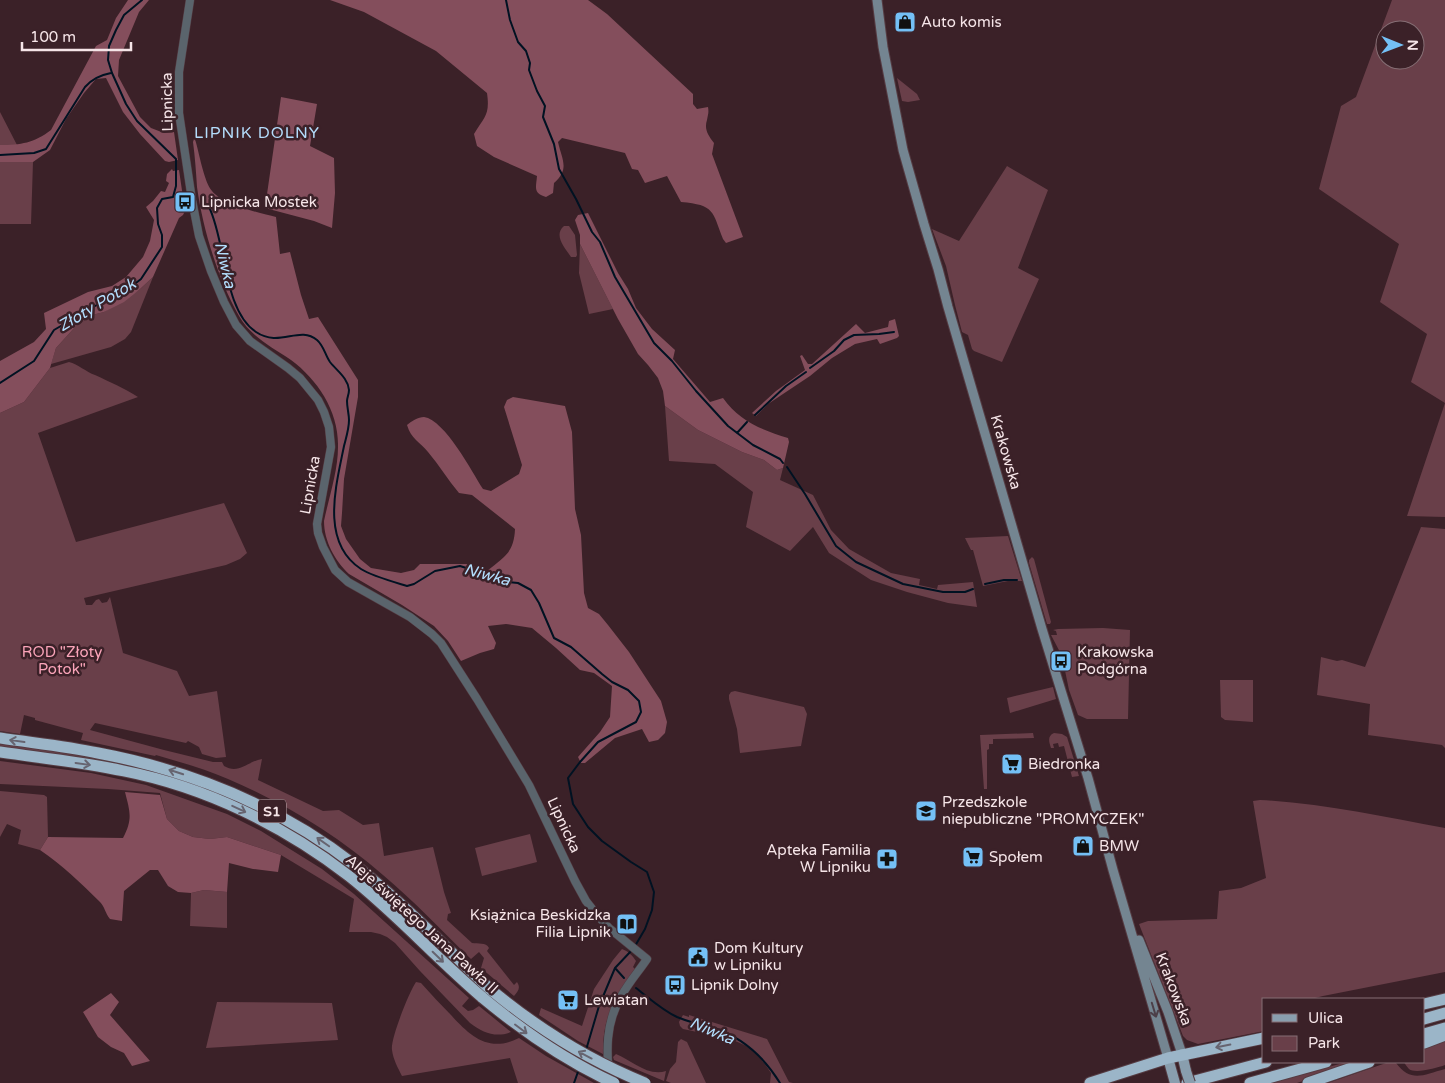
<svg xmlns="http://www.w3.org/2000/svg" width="1445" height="1083" font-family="'Varela Round',sans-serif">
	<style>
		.green { fill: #693f49; fill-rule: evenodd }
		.forest { fill: #844e5c }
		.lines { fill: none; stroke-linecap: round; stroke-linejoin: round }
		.stream { stroke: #001222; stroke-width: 2 }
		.tertiary-casing { stroke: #553c43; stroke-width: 9 }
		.secondary-casing { stroke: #553c43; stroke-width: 11 }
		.primary-casing { stroke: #553c43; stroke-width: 12 }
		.motorway-casing { stroke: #553c43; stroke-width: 13 }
		.tertiary { stroke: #5a646c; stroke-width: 8 }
		.secondary { stroke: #748591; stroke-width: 9 }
		.primary { stroke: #899eae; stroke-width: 10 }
		.motorway { stroke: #9bb5c8; stroke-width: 11 }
		.primary-bridge-casing { stroke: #553c43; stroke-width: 12; stroke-linecap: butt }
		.motorway-bridge-casing { stroke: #553c43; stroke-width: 13; stroke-linecap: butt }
		.primary-bridge { stroke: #899eae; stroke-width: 10 }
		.motorway-bridge { stroke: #9bb5c8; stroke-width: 11 }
		.oneway { stroke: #666470 }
		.oneway2 { stroke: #4c3f48 }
		.labels { text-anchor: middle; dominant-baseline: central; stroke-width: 5; stroke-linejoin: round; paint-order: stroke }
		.shield { fill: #3b2128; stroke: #beaaae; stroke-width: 1 }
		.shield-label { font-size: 14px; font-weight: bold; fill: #f6e5e8 }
		.poi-label { font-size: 15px; fill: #f6e5e8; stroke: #3b2128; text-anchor: start }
		.street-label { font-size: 15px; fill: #f6e5e8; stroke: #3b2128 }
		.park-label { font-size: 15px; fill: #faa4b9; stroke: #3b2128 }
		.neighbourhood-label { font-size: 16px; letter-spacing: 1px; fill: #b4dcfb; stroke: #3b2128 }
		.water-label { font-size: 16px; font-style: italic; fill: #b2ddfc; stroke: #3b2128 }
	</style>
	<rect width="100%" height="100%" fill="#3b2128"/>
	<path class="green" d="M 1392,0 L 1445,0 L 1445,517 L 1407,516 L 1445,403 L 1411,382 L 1427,334 L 1380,302 L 1399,244 L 1319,189 L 1341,106 L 1356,97 ZM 1385,30 L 1415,30 L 1415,60 L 1385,60 Z
		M 897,78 L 917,94 L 920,100 L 908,102 L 902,101 Z
		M 0,112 L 17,145 L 0,145 Z
		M 0,162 L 33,162 L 31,224 L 0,224 Z
		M 1007,166 L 1048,190 L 1018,268 L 1039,279 L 1002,362 L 974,351 L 972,349 L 968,335 L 962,332 L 955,305 L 946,266 L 932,229 L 959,241 Z
		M 564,226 L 569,226 L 575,235 L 577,255 L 576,257 L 571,257 C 565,248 553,235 564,226 Z
		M 580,244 L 613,309 L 589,314 L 579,273 Z
		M 153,277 L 131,332 L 125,339 L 111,347 L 51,364 L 56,348 L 76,326 L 92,315 L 104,312 L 139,290 Z
		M 69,362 C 78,364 86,372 95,375 C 110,382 124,388 138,397 L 38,433 L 76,542 L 224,503 L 247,553 L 240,559 L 226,565 L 84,598 L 86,605 L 92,605 L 96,600 L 99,599 L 102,603 L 107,602 L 110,597 L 123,653 L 177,671 L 189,696 L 217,691 L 226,757 L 216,758 L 202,754 L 199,747 L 188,741 L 186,743 L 95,723 L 90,730 L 164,750 L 213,762 L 222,762 L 224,766 C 239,775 248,761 262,759 L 258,780 L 323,811 L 339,810 L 363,825 L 379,823 L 384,856 L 433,847 L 444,892 L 451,913 L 448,914 L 447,920 L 472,943 C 478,944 486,942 489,948 L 487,951 L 514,985 L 517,982 C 521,988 518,991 514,996 L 481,968 L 484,958 L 479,952 L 471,959 C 442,931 414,901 383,875 C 337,835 284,803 228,779 C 205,769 180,762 156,755 L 155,756 L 81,740 L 83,733 L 35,720 L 35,718 L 24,715 L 20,734 L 0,731 L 0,413 L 24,402 L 50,368 Z
		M 665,406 L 698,430 L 742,452 L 764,460 L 777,470 L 783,468 L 780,480 L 813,495 L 831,530 L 849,549 L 891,573 L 920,579 L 919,585 L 937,589 L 938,585 L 973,582 L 977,607 L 948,603 L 907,592 L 871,580 L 829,553 L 813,527 L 790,551 L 746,527 L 753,492 L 715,464 L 669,461 Z
		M 1421,527 L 1445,529 L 1445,748 L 1442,745 L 1368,735 L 1370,704 L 1317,695 L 1321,657 L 1337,661 L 1342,660 L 1365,667 Z
		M 1008,536 L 1022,581 L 1008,581 L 983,586 L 973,550 L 971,550 L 965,538 Z
		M 1032,557 L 1034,559 L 1051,622 L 1050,624 L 1047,624 L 1029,563 L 1029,560 Z
		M 1103,628 L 1130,630 L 1128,719 L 1087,719 L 1078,715 L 1069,690 L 1062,656 L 1051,635 L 1057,635 L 1056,631 L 1053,630 L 1058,629 Z
		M 1220,680 L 1253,680 L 1253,722 L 1225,720 L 1221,717 Z
		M 1053,687 L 1056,699 L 1010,713 L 1007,698 Z
		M 735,691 L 804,707 L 807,714 L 801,746 L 740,753 L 737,729 L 729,699 L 729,695 L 731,692 Z
		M 1033,733 L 1034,738 L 993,739 L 993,744 L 989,744 L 989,749 L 987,750 L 987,789 L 984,789 L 980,735 Z
		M 1054,733 L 1062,734 L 1067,737 L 1079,776 L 1072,777 L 1064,746 L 1059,747 L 1058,743 L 1053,744 L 1054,748 L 1051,748 C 1049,742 1047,736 1054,733 Z
		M 0,744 L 71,753 L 154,770 L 245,803 L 321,845 L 383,894 L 488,992 L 486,995 L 390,905 L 216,794 L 0,748 Z
		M 0,761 L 91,773 L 146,785 L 227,814 L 261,831 L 322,869 L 354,894 L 469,998 L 462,1006 L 468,1011 L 473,1010 L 479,1006 L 511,1032 C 496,1038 483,1033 470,1023 L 420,971 L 395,943 L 387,937 L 380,934 L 371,932 L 349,932 L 354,899 L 281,855 L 227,837 L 210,839 L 193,837 L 179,831 L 167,819 L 160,793 L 108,789 L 0,784 Z
		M 0,791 L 44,795 L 47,797 L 48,837 L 40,850 L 18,844 L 21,830 L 7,824 L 0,837 Z
		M 1260,800 C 1322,803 1384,817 1445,828 L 1445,972 L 1323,996 L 1311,999 L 1264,999 L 1264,1031 L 1198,1044 L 1187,1040 L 1183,1036 L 1139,924 L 1148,921 L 1217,919 L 1219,891 L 1241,888 L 1266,878 L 1253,801 Z
		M 530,834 L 537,862 L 482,876 L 475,848 Z
		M 204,890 L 227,892 L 227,928 L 190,926 L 191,893 Z
		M 622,949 C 628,951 633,956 636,961 L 633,967 L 635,969 C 615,997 602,1018 603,1054 L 578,1041 L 539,1015 L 541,1008 L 582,1026 L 594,989 L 613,960 Z
		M 416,982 L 421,983 C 431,994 441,1005 451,1015 C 471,1037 489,1053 519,1038 L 546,1056 L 594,1083 L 518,1083 L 510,1058 L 402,1076 C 398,1068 393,1059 392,1050 C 390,1040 409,992 416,982 Z
		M 217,1002 L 332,1003 L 338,1040 L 206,1048 Z
		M 683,1015 L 689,1017 L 689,1015 L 767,1039 L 789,1082 L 793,1083 L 770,1083 L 771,1073 C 765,1064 759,1056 751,1049 C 737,1038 701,1033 683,1029 L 680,1026 L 679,1022 Z
		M 681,1039 L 687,1042 L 706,1083 L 671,1083 L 666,1081 L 670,1069 L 676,1062 L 678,1042 Z
		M 1445,1039 L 1445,1065 C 1437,1068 1415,1074 1409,1069 C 1407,1067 1405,1064 1404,1062 L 1424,1062 L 1424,1047 Z
		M 616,1054 C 631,1060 648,1077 666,1071 L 664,1081 L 614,1060 L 613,1057 Z
		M 1347,1062 L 1358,1062 L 1297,1083 L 1269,1083 Z
		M 1389,1062 L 1396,1063 C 1411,1083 1423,1075 1445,1069 L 1445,1083 L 1328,1083 Z"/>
	<path class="forest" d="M 128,0 L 149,0 L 139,12 L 119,60 L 118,76 L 140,117 L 151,128 L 164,133 L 174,132 L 178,160 L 169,162 L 165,161 L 140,134 L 123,112 L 106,78 L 96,79 L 84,93 L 66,119 L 50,150 L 33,162 L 0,162 L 0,145 C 21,145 34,143 51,130 L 96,46 L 107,40 L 116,18 Z
		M 330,0 L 588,0 L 607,14 L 693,94 L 693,104 L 697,109 L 708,107 C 709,113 708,114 707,120 C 704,129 708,135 714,143 L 712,154 L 743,237 L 726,243 L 723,239 C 712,211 715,205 681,202 L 667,176 L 645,183 L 638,170 L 632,169 L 625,153 L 562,138 L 558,142 C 562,160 570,169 554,183 L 553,193 L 546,197 C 533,193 536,188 537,176 L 494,157 L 477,146 L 474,134 C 485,116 490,115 487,93 L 436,51 L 364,12 Z
		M 281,97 L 317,104 L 310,146 L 334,158 L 335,193 L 332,228 L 314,221 L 265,208 Z
		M 194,139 L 195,139 C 199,152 204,182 212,191 C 222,204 259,213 276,217 L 280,254 L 290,252 L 301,295 L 309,319 L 318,317 L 358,380 L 358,397 L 344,479 L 342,513 L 341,526 L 346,539 L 360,559 L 371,568 L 401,573 L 414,570 L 420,564 L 468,564 L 487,571 C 504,557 514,553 515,529 L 472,495 L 459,493 C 448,480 439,465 428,452 C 420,442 411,439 407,425 C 412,421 418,417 424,417 C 445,420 472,472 483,489 L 491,491 L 519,474 L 522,465 L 504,407 L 507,400 L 513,397 L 565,406 L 572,432 L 575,509 L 581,535 L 584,593 L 588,608 L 599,614 L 608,625 L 629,652 L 661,701 L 667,722 L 665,733 L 658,740 L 649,742 L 642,729 L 615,738 L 585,763 L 581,763 L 578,757 L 600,732 L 610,717 L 612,686 L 594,673 L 580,670 L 556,648 L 532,628 L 506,624 L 488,626 L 496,643 L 494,649 L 480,653 L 461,661 L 448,641 L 434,626 L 402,605 L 349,574 C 335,561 324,541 324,521 C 329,497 338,471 338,447 C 339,412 318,380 291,360 C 272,347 251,337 239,316 C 218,279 203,230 197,187 C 196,172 195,157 193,142 Z
		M 172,169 L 173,171 L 179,170 L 185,211 L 183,215 L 179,218 L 153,277 L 139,290 L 124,302 L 104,312 L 92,315 L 76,326 L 56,348 L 50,368 L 24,402 L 0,413 L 0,361 L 34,342 L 46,329 L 44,313 L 88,292 L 112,286 L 126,277 L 143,257 L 150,241 L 154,220 L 146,207 L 153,201 L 161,191 L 165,192 L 169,183 L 166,181 L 167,174 Z
		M 588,213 L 618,273 L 628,289 L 636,308 L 652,329 L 675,350 L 673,359 L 710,402 L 723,398 C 739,421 762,430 788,438 L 789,442 L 783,468 L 777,470 L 764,460 L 742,452 L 698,430 L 665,406 L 663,391 L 658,378 L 648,365 L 638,354 L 618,319 L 580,244 L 580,235 L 575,220 L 578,215 Z
		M 895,319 L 899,336 L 897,338 L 880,344 L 877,339 L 855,344 L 832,358 L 810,376 L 768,404 L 756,416 L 752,413 L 776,391 L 805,370 L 800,356 L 802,355 L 808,364 L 812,364 L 856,324 L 865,333 L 888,327 L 889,321 Z
		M 125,792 L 160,795 L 167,819 L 179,831 L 193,837 L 210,839 L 227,837 L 281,855 L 278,872 L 253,869 L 229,863 L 227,892 L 204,890 L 191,893 L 178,892 L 168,886 L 158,870 L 150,870 L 124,891 L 122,921 L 110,919 C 105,913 105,907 100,902 C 81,883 62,865 40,850 L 48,837 L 123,838 C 133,819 130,812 125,792 Z
		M 111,993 L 119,1002 L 110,1015 L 150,1061 L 132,1066 L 124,1053 L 111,1047 L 98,1037 L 83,1012 Z"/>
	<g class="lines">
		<path class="stream" d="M 142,0 L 124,15 L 116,30 L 109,46 L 108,60 L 112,73 L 117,84 L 126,104 L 137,121 L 176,159
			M 506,0 L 510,20 L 518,42 L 526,51 L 530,63 L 529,70 L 537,91 L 545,106 L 543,117 L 554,144 L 559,169 L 576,199 L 592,232 L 600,242 L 615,277 L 654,343 L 672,361 L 696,391 L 728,426 L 753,445 L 780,459 L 783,463
			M 0,155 L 34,153 L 46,149 L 85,87 C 92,79 100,75 111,73
			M 209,207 C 226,241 223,310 256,332 C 280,348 299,325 317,340 C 324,346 325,355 330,362 C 337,371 348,378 349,390 C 349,394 347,398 347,401 C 347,408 349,414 349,420 C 349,429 346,438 344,446 C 336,486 320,542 361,569 C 372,576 394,582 407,586 L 414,584 L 435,571 L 460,566 L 479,572 L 500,581 L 518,583 L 531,590 L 539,603 L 554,638 L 571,647 L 602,674 L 612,682 L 628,690 L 639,701 L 641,712 L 636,722 L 598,742 L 580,762 L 568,778 L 573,804 L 588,827 L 602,841 L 631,862 L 647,872 L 654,892 L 652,910 L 645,929 L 635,946
			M 810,368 L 834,351 L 844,340 L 854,335 L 879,334 L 894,332
			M 0,383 L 34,361 L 54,330 L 107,299 L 123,293 L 141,279 L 162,247 L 162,235 L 158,224 L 157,208 L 162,199 L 173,197 L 176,186 L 176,159
			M 755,415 L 786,386 L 806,372
			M 737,433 L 747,422
			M 787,467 L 805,494 L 836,546 L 856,562 L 903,584 L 943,592 L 965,592 L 973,589
			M 985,584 L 1004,580 L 1017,580
			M 624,978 L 615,968 L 632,950
			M 636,988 C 649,998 662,1010 677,1017 C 689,1022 701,1025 714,1028 C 744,1038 764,1057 780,1083
			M 586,1050 L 599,1006 L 615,968
			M 574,1083 L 579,1069"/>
		<g class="tertiary-casing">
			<path id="tertiary" d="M 190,0 L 179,72 L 179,113 L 192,200 L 199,236 L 211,271 L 224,302 L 236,325 L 250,341 L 288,368 L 300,378 L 318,400 L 324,412 L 329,427 L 331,447 L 317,524 L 318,533 L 323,547 L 335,570 L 348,582 L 410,617 L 432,634 L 441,643 L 477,699 L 529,785 L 575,881 L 586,901 L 597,915 L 609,928 L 647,959 C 639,971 629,982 622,995 C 605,1022 606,1053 610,1083"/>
		</g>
		<g class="secondary-casing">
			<path id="secondary" d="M 877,0 L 883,47 L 903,150 L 924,224 L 938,269 L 948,307 L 1042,629 L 1088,778 L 1113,870 L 1168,1058
				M 1139,940 L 1168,1012 L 1182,1054"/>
		</g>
		<g class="primary-casing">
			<path id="primary" d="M 1182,1054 L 1186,1071
				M 1168,1058 L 1175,1083"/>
		</g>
		<g class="motorway-casing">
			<path id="motorway" d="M 0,738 C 33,743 65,746 98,753 C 193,771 279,806 356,866 C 404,904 446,948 490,989
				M 0,752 C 41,758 83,762 124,771 C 205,787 283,825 349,876 C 396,913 437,959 483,998
				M 1424,1004 L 1445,999
				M 1424,1019 L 1445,1013
				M 1424,1034 L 1445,1028
				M 1424,1043 L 1445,1035
				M 1090,1083 L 1168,1058 L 1264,1038
				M 1187,1083 L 1266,1062
				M 1250,1083 L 1326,1062
				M 1308,1083 L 1369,1062"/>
		</g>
		<use href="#tertiary" class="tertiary"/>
		<use href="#secondary" class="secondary"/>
		<use href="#primary" class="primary"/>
		<use href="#motorway" class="motorway"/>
		<g class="primary-bridge-casing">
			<path id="primary-bridge" d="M 1186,1071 L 1190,1083"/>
		</g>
		<g class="motorway-bridge-casing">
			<path id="motorway-bridge" d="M 490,989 C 537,1028 588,1060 645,1083
				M 483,998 C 524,1032 566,1061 614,1083"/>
		</g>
		<use href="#primary-bridge" class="primary-bridge"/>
		<use href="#motorway-bridge" class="motorway-bridge"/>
	</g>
	<defs><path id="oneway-shaft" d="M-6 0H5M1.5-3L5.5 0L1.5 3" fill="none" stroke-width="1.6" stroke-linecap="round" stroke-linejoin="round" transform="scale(1.25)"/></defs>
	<g class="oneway">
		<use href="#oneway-shaft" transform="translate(17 741) rotate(-172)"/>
		<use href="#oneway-shaft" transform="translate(83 764) rotate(8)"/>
		<use href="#oneway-shaft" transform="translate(176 772) rotate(-162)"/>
		<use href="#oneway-shaft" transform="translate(239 809) rotate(25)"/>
		<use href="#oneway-shaft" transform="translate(323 842) rotate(-145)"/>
		<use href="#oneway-shaft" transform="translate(438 957) rotate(44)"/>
		<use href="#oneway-shaft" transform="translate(521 1029) rotate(37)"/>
		<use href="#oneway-shaft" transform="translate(1223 1046) rotate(169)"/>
		<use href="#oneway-shaft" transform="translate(585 1055) rotate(-152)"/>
	</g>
	<use class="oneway2" href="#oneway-shaft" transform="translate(1154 1010) rotate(73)"/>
	<defs>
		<g id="shop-square" transform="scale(1.125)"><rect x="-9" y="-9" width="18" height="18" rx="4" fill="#74c0f6" stroke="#3b2128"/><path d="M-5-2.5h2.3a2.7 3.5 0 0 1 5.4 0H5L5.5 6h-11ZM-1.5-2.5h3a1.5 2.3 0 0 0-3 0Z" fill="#111"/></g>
		<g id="bus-square" transform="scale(1.125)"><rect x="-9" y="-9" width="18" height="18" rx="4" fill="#74c0f6" stroke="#3b2128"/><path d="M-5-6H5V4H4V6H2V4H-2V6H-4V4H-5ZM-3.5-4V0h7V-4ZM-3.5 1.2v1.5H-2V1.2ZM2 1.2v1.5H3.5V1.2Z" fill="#111"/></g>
		<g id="supermarket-square" transform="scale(1.125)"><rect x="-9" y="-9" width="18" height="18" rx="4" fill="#74c0f6" stroke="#3b2128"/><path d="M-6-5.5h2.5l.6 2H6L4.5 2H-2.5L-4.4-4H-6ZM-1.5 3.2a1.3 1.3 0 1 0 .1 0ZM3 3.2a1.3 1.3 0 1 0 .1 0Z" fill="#111"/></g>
		<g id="school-square" transform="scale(1.125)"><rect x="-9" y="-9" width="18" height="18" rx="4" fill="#74c0f6" stroke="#3b2128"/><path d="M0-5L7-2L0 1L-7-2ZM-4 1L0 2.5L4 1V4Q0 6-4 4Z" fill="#111"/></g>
		<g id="pharmacy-square" transform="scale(1.125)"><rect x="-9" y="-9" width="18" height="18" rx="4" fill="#74c0f6" stroke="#3b2128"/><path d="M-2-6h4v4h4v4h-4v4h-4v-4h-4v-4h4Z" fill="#111"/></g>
		<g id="library-square" transform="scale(1.125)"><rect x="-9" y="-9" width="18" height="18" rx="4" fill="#74c0f6" stroke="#3b2128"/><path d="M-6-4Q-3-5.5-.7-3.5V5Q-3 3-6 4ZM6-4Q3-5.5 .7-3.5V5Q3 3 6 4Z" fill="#111"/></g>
		<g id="civic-square" transform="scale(1.125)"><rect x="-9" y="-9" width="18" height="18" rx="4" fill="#74c0f6" stroke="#3b2128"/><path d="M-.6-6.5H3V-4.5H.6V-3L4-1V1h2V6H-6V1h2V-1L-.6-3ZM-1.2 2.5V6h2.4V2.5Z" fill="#111"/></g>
	</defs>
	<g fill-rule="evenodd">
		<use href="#shop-square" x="905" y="22"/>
		<use href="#bus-square" x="185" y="202"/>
		<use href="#bus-square" x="1061" y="661"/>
		<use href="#supermarket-square" x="1012" y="764"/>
		<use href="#school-square" x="926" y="811"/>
		<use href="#shop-square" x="1083" y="846"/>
		<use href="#supermarket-square" x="973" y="857"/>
		<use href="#pharmacy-square" x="887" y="859"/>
		<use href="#library-square" x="627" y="924"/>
		<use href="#civic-square" x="698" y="957"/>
		<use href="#bus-square" x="675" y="985"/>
		<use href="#supermarket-square" x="568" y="1000"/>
	</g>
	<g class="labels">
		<rect class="shield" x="258" y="799.5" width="28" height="23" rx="4"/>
		<g class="shield-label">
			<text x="272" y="811">S1</text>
		</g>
		<g class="poi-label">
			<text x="921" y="22">Auto komis</text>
			<text x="201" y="202">Lipnicka Mostek</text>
			<text x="1077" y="652">Krakowska<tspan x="1077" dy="17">Podgórna</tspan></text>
			<text x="1028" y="764">Biedronka</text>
			<text x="942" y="802">Przedszkole<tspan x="942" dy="17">niepubliczne "PROMYCZEK"</tspan></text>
			<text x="1099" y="846">BMW</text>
			<text x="871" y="850" text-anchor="end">Apteka Familia<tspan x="871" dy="17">W Lipniku</tspan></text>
			<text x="989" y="857">Społem</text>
			<text x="611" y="915" text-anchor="end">Książnica Beskidzka<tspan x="611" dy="17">Filia Lipnik</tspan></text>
			<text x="714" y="948">Dom Kultury<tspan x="714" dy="17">w Lipniku</tspan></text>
			<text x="691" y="985">Lipnik Dolny</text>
			<text x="584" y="1000">Lewiatan</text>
		</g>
		<g class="street-label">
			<text transform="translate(167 102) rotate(-91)">Lipnicka</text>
			<text transform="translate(1006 452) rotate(74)">Krakowska</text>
			<text transform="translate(310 485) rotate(-80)">Lipnicka</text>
			<text transform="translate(564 825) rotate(65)">Lipnicka</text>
			<text transform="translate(422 924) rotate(42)">Aleje świętego Jana Pawła II</text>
			<text transform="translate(1174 989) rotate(69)">Krakowska</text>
		</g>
		<g class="park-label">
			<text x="62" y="652">ROD "Złoty<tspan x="62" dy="17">Potok"</tspan></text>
		</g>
		<g class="neighbourhood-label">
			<text x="257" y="133">LIPNIK DOLNY</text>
		</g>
		<g class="water-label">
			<text transform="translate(225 265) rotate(77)">Niwka</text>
			<text transform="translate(97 305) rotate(-31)">Złoty Potok</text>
			<text transform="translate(487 575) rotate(15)">Niwka</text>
			<text transform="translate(712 1031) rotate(23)">Niwka</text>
		</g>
	</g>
	<rect x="1262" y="998" width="162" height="65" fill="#3b2128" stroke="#866f75"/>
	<rect x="1272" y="1014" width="25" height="8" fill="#899eae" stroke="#866f75"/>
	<text x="1308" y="1023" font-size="15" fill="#f6e5e8">Ulica</text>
	<rect x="1272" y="1036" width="25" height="15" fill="#693f49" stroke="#866f75"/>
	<text x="1308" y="1048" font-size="15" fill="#f6e5e8">Park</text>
	<g transform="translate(1400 45) rotate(91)"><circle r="24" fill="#3b2128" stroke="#866f75"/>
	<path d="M0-4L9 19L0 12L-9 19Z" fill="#74c0f6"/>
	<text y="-8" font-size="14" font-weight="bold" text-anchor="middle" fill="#f6e5e8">N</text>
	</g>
	<path d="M22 42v8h109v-8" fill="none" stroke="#f6e5e8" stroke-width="2.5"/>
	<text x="30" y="42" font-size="15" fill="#f6e5e8" stroke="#3b2128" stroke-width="4" paint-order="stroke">100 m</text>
</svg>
